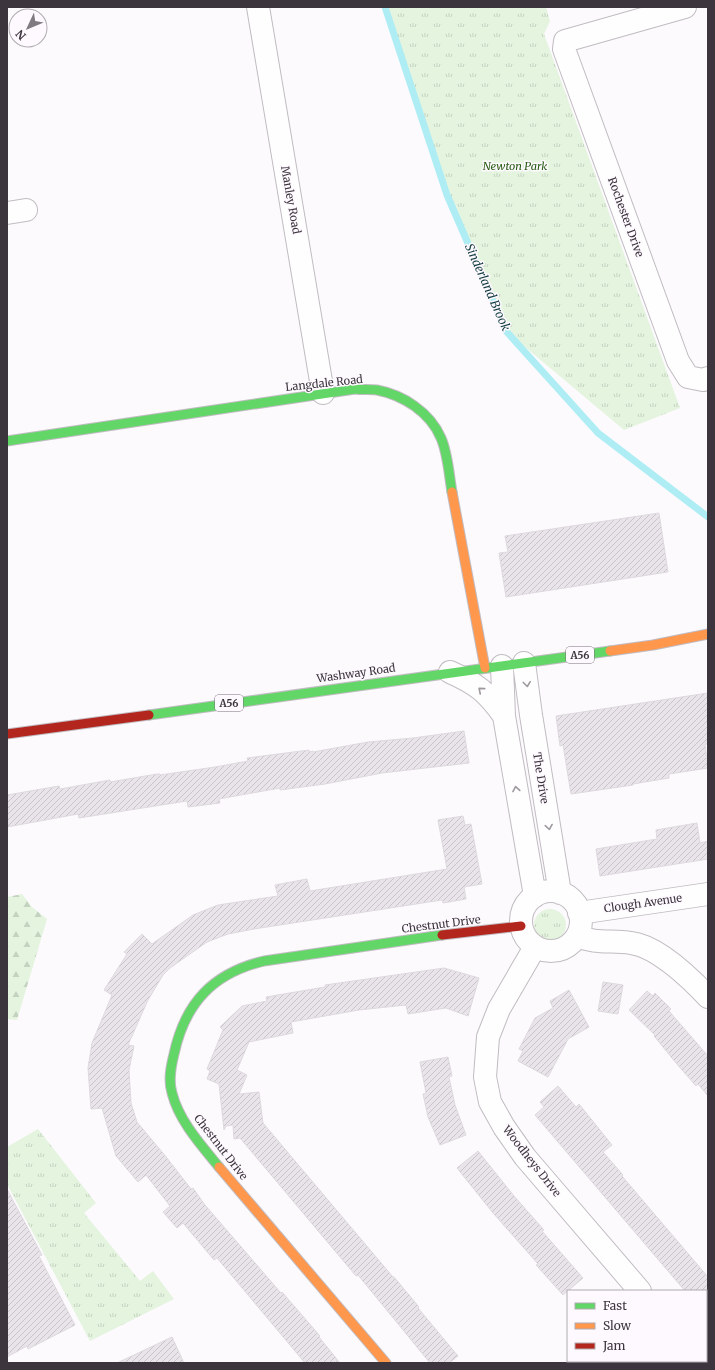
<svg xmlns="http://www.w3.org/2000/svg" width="715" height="1370" font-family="Merriweather,serif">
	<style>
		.grass { fill: url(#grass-tufts) }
		.forest { fill: url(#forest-firs) }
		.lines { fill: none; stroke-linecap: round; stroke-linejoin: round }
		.stream { stroke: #afedf4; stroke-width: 7 }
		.building { fill: url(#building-hatch); stroke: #ded9df }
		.street-casing { stroke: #c1bcc2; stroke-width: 24 }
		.fast-casing { stroke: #c1bcc2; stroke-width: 11 }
		.slow-casing { stroke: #c1bcc2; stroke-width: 11 }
		.jam-casing { stroke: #c1bcc2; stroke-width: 11 }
		.street { stroke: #fffeff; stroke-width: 22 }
		.fast { stroke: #63d668; stroke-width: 9 }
		.slow { stroke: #ff974d; stroke-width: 9 }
		.jam { stroke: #b3261e; stroke-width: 9 }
		.oneway { stroke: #9e9a9e }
		.labels { text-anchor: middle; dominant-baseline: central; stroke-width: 3; stroke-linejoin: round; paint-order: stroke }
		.shield { fill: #fdf9fe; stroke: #777078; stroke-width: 1 }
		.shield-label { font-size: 10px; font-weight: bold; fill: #3d353e }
		.park-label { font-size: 11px; font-style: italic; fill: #265b12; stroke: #fdf9fe }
		.street-label { font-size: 11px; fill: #3d353e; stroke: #fdf9fe }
		.water-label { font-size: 12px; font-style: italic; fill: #143e42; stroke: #fdf9fe }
	</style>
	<defs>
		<pattern id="grass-tufts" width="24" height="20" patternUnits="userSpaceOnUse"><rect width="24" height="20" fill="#e4f4df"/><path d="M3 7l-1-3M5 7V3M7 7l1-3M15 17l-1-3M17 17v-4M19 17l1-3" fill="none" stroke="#c4d2c0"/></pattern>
		<pattern id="forest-firs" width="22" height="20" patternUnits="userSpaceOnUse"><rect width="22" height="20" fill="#e4f4df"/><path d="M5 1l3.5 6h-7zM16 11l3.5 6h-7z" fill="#c4d2c0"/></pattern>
		<pattern id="building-hatch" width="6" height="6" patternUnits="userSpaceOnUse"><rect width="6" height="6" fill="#e9e3ea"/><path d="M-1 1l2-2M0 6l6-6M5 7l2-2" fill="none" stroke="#c9c3ca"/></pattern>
	</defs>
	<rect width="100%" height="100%" fill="#fcfafd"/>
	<path class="grass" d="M 385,7 L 546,7 L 550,21 L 544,34 L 680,408 L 624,430 L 506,331 L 447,195 Z
		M534 925a16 16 0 1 1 32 0a16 16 0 1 1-32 0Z
		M 38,1129 L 96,1203 L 84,1213 L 140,1281 L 153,1271 L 174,1299 L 90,1341 L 7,1184 L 7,1147 Z"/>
	<path class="forest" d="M 22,894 L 32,907 L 47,919 L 17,1020 L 7,1019 L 7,897 Z"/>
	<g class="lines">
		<path class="stream" d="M 385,7 L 447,195 L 506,331 L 598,433 L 708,517"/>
	</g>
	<path class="building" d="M 659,513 L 668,572 L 506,597 L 499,553 L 508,552 L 505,536 Z
		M 708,693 L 708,744 L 705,744 L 708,768 L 669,774 L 669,778 L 633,784 L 633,785 L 571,794 L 563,745 L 560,746 L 556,716 Z
		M 464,731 L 469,763 L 382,773 L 325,784 L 280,790 L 280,788 L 219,799 L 220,803 L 188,807 L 187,801 L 79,818 L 78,814 L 7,827 L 7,795 L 59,786 L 60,789 L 110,780 L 110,782 L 157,774 L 160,774 L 160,775 L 215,767 L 248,761 L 247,758 L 309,750 L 309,752 L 313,751 L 313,752 L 368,742 L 413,738 Z
		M 463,816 L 465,825 L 471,824 L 482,884 L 464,887 L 466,899 L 443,903 L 442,900 L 254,929 L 228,934 L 207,942 L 170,968 L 163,975 L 148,1000 L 128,1045 L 134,1046 L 129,1070 L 131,1103 L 137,1122 L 167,1158 L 191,1189 L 193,1188 L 205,1205 L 281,1293 L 282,1292 L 320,1336 L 319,1337 L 340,1363 L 305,1363 L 217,1258 L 214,1260 L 183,1223 L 177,1228 L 163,1212 L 170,1206 L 146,1175 L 138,1182 L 116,1156 L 102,1108 L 91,1109 L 88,1068 L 92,1043 L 112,995 L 104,990 L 127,954 L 124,952 L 142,934 L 152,944 L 193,915 L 218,905 L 278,896 L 275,885 L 307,879 L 310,891 L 447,869 L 438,820 Z
		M 697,823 L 700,843 L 708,841 L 708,859 L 600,876 L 596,849 L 657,839 L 656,830 Z
		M 444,968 L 479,978 L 468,1016 L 446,1008 L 408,1014 L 406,1005 L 359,1010 L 291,1022 L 293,1033 L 249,1042 L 237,1070 L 247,1075 L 239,1094 L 259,1092 L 263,1123 L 393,1277 L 394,1277 L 419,1307 L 418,1308 L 458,1356 L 449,1363 L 430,1363 L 358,1275 L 356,1276 L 240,1138 L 234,1139 L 233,1125 L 226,1126 L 224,1130 L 219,1084 L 207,1079 L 210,1071 L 207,1069 L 223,1030 L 220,1027 L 242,1006 L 267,1001 L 266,997 L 325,987 L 325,985 Z
		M 603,982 L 623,985 L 618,1014 L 598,1011 Z
		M 569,990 L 589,1027 L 568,1039 L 548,1077 L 518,1061 L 523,1051 L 519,1049 L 535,1018 L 553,1008 L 550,1001 Z
		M 647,991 L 653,996 L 655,993 L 671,1009 L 669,1011 L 708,1056 L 708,1096 L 698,1084 L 696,1086 L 676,1063 L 654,1036 L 655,1035 L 629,1010 Z
		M 448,1057 L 452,1076 L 449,1077 L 455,1105 L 466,1135 L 440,1145 L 428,1117 L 423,1094 L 426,1093 L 420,1062 Z
		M 558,1086 L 576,1107 L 579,1104 L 612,1145 L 603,1152 L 623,1175 L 622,1176 L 708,1277 L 708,1291 L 685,1291 L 535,1115 L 544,1107 L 540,1102 Z
		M 478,1151 L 514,1196 L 544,1230 L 542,1231 L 583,1278 L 563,1295 L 536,1265 L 538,1264 L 493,1213 L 457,1168 Z
		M 7,1189 L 42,1255 L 39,1256 L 75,1325 L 28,1349 L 27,1346 L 7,1357 Z
		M 172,1337 L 184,1363 L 117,1363 Z"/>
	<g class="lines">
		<g class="street-casing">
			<path id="street" d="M 258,7 L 323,393
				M 685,7 L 565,41 L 564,49 L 678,361 L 688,377 L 703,380 L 708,378
				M 7,213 L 26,210
				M 524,663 L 531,715 L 560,893
				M 502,666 L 504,716 L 535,896
				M 450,672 C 477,684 487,692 504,716
				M521 921a30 30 0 1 1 60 0a30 30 0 1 1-60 0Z
				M 579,913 L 708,894
				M 577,936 C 595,944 612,940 631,943 C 657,946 691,979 708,997
				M 535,947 L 499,1009 L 488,1037 L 485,1077 L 490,1102 L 504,1127 L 525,1157 L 640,1291
				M 698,1361 L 700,1363"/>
		</g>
		<g class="fast-casing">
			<path id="fast" d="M 7,441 L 355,389 C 362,390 370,389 377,390 C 403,395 430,412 441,438 C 448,454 449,475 452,492
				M 149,715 L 610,651
				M 219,1167 C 201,1145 179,1121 172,1093 C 168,1080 171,1066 174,1054 C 185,1003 213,973 264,961 L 442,935"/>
		</g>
		<g class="slow-casing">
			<path id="slow" d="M 452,492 L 485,668
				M 610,651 L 653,645 L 708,634
				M 219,1167 L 386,1363"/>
		</g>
		<g class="jam-casing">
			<path id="jam" d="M 7,734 L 149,715
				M 442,935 L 521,926"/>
		</g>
		<use href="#street" class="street"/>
		<use href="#fast" class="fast"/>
		<use href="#slow" class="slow"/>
		<use href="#jam" class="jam"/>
	</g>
	<defs><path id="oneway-chevron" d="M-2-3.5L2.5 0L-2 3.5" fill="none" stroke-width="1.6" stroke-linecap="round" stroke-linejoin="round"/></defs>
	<g class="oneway">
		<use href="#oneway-chevron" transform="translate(527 684) rotate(83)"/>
		<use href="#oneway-chevron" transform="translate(481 690) rotate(-140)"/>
		<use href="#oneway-chevron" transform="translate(516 789) rotate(-100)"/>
		<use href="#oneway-chevron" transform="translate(549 827) rotate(81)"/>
	</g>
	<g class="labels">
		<g class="shield">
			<rect x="566" y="647" width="28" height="16" rx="3"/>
			<rect x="215" y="695" width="28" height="16" rx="3"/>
		</g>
		<g class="shield-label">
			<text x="580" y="655">A56</text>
			<text x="229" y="703">A56</text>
		</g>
		<g class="park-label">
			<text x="515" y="166">Newton Park</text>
		</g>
		<g class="street-label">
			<text transform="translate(291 200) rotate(80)">Manley Road</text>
			<text transform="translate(626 217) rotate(70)">Rochester Drive</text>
			<text transform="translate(324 383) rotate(-6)">Langdale Road</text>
			<text transform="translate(356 673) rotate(-8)">Washway Road</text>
			<text transform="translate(541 778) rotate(81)">The Drive</text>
			<text transform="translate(643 903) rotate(-8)">Clough Avenue</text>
			<text transform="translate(441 924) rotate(-7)">Chestnut Drive</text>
			<text transform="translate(221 1147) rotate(52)">Chestnut Drive</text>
			<text transform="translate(532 1161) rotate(52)">Woodheys Drive</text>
		</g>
		<g class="water-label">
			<text transform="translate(488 287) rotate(66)">Sinderland Brook</text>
		</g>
	</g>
	<rect width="715" height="1370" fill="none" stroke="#3d353e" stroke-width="16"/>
	<rect x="567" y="1290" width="140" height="72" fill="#fdf9fe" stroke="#b0abb1"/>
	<rect x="575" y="1303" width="20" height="6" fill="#63d668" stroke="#b0abb1"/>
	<text x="603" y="1310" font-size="12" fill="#3d353e">Fast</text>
	<rect x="575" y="1323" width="20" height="6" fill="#ff974d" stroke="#b0abb1"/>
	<text x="603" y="1330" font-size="12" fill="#3d353e">Slow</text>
	<rect x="575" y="1343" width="20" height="6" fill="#b3261e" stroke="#b0abb1"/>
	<text x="603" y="1350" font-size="12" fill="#3d353e">Jam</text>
	<g transform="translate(28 28) rotate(226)"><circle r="19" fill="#fdf9fe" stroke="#b0abb1"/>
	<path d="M0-3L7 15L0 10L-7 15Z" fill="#807a81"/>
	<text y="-6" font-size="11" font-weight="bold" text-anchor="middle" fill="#3d353e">N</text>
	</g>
</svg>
